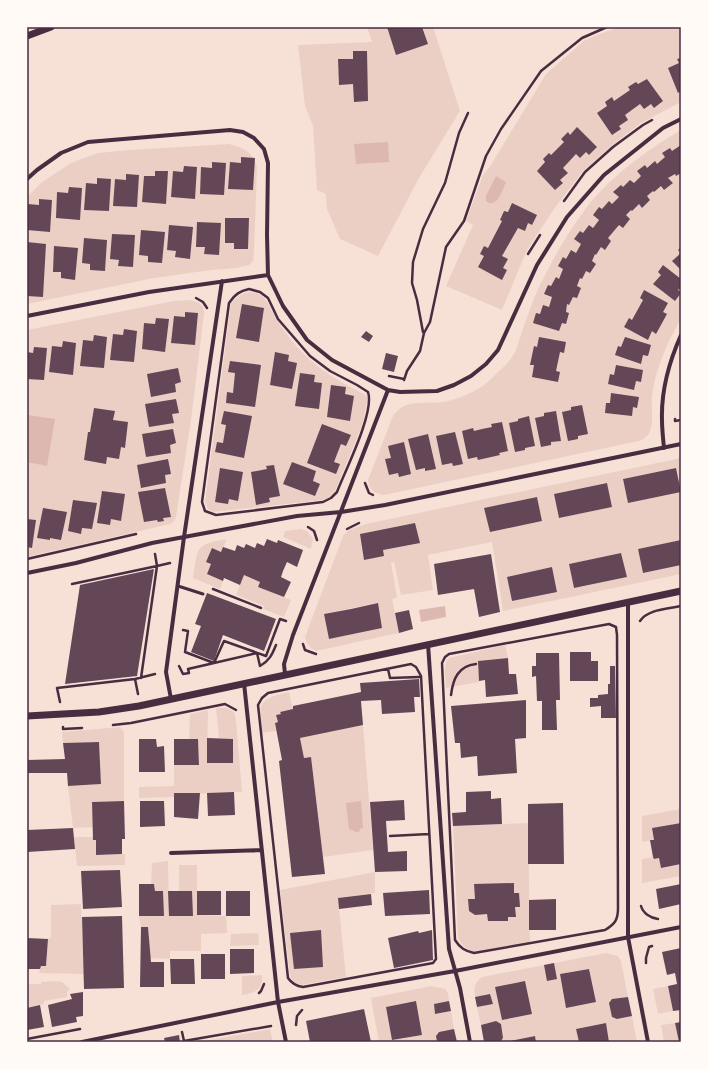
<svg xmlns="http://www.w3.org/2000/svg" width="708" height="1069" font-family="'Golos Text',sans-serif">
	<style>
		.green { fill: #ebcfc5; fill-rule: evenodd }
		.water { fill: #dcb8b0 }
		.building { fill: #644757 }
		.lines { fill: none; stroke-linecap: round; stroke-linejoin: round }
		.path { stroke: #4a2c40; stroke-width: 2.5 }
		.service { stroke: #4a2c40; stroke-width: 3 }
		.minor { stroke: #4a2c40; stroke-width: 4 }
		.tertiary { stroke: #4a2c40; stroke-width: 7 }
		.neatline { fill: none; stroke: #4a2c40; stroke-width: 1.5 }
	</style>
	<rect width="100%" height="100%" fill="#f7e1d7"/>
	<path class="green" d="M 367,27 L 433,27 L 460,111 L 419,178 L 378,256 L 340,239 L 327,209 L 326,194 L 317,190 L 313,126 L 305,106 L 298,45 L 372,42 Z
		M 618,27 L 681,27 L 681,102 L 641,123 L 611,146 L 583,171 L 554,209 L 527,250 L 502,310 L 446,286 L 473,225 L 466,221 L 483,175 L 491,165 L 546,74 L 585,40 Z
		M 681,130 L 681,319 C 668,340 654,373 652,397 C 651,408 654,421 650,431 C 648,437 644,439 639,441 L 384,495 C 374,494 369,489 368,480 L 393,416 C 406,396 428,406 448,401 C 464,397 482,389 493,377 C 500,370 511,361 515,352 C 519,343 521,332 525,323 C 529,312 533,300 538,289 C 551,262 566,235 584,211 C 608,178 647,150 681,130 Z
		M 229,144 C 244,149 252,150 257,167 L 254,253 L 253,261 L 249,265 L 236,268 L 211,270 L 154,278 L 27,304 L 27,197 L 42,182 L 71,163 L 98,153 L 130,150 Z
		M 248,292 C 253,292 258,293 262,296 C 267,300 269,305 272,311 C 279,324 288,337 298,348 C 317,369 342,383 366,395 L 368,398 L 367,402 L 362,426 L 335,491 L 328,498 L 323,500 L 213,512 L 208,509 L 205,502 L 231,303 L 240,295 Z
		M 190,300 C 199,302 204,304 204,314 L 191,420 L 176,517 L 174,521 L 170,524 L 27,557 L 27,330 L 174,301 Z
		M 681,458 L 681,540 L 638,549 L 643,573 L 681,565 L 681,574 L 503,611 L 492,542 L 428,555 L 433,590 L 401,595 L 394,562 L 391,563 L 397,597 L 392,599 L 399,633 L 316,651 C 309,648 306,644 305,637 L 343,536 L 349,530 L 366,524 ZM 676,468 L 681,492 L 628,503 L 623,479 ZM 606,483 L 612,507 L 559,518 L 554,494 ZM 537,497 L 542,521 L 490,532 L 485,508 ZM 621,553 L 627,577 L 574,588 L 569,564 ZM 552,567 L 557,591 L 512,601 L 507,577 ZM 377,603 L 382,628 L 329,639 L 324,614 Z
		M 301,529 L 307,531 L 313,539 L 311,549 L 283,537 L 285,531 Z
		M 227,539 L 221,552 L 212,548 L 209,555 L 211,564 L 207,574 L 223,581 L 220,589 L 193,578 C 198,548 194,544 227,539 Z
		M 244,575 L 260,582 L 259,587 L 291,600 L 284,617 L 263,609 L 264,606 L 236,595 Z
		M 505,645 L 508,658 L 478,661 L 479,682 L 446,688 C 446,679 442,664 449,658 Z
		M 289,692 L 293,709 L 281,712 L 281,714 L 276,715 L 278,722 L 275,723 L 276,731 L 262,733 C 259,703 257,699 289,692 Z
		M 216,708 L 227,708 L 234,712 L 236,720 L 242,792 L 207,793 L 174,797 L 139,798 L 139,787 L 174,786 L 174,765 L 199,765 L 198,739 L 189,739 L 190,714 L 208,710 L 207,763 L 233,763 L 233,739 L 219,738 Z
		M 363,725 L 373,850 L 323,857 L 311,757 L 304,758 L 300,738 Z
		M 120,727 L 124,732 L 124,801 L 92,802 L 93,827 L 73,828 L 68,786 L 101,784 L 99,742 L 63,743 L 62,732 Z
		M 681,809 L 681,823 L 652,828 L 654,840 L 642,842 L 642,816 Z
		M 528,823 L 530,943 L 474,952 C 466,949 462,946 458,938 L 453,826 Z
		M 74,837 L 93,837 L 96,840 L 96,855 L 125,854 L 125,865 L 77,866 Z
		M 653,857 L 654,859 L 659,858 L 661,868 L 681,864 L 681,876 L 642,883 L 642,859 Z
		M 168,861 L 169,916 L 192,916 L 192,892 L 179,891 L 179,865 L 197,865 L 197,915 L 226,916 L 227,933 L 201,934 L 201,951 L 170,951 L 170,959 L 150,958 L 148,928 L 141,927 L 139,916 L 163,916 L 163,891 L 155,891 L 154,884 L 151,884 L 152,863 Z
		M 375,872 L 375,893 L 338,898 L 346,977 L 302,985 C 296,984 293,982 290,976 L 280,890 Z
		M 81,904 L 84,974 L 39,973 L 41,966 L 46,966 L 48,939 L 51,937 L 51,905 Z
		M 258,933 L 259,945 L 230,946 L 231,934 Z
		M 606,953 L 618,956 L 621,961 L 628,997 L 612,999 L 612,1017 L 617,1019 L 632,1016 L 637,1042 L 609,1042 L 606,1023 L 576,1029 L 579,1042 L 536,1042 L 535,1036 L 506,1042 L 498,1042 L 496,1021 L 481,1025 L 477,1007 L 493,1004 L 490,994 L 475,997 C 474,988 474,983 482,977 ZM 589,969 L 596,1002 L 566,1008 L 560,974 ZM 525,981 L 532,1014 L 502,1020 L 495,987 Z
		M 262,975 C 263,990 255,993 242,995 L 242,976 Z
		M 53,981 L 62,982 L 70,989 L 67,992 L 67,997 L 44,1001 L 44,1004 L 27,1008 L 27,984 L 41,984 L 41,982 Z
		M 432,986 L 445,989 L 448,993 L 449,1001 L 434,1004 L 435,1014 L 451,1011 L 454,1029 L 439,1032 L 436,1036 L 437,1042 L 379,1042 L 371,998 ZM 416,1001 L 422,1035 L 393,1040 L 386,1007 Z
		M 668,986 L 673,1011 L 658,1014 L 653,989 Z
		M 675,1023 L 679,1042 L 664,1042 L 661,1025 Z
		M 270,1029 L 273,1042 L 205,1042 L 205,1041 Z"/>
	<path class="water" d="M 388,142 L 389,162 L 356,164 L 354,144 Z
		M 496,176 L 506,182 C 502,190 499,205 489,203 L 486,201 L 486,196 Z
		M 28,415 L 55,419 L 47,466 L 27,462 Z
		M 445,606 L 446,617 L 421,622 L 419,610 Z
		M 361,801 L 363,828 L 360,829 L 359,832 L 356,832 L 349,829 L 346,803 Z"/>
	<path class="building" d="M 387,27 L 422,27 L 428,44 L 396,55 Z
		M 353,51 L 367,51 L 368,101 L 354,102 L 353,84 L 339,85 L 338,59 L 353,59 Z
		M 681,58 L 681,91 L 678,93 L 668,68 L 679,63 L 677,59 Z
		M 647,79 L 663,101 L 654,108 L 651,104 L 644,109 L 640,104 L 625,115 L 628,120 L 619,126 L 621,129 L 612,135 L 597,113 L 607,106 L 605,102 L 612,97 L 614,101 L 630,90 L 628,87 L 636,82 L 638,84 Z
		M 577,127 L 597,147 L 589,155 L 586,152 L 580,158 L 576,154 L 563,168 L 568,173 L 560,180 L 563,183 L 555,190 L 537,171 L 545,162 L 543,159 L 549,153 L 551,155 L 564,142 L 561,139 L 568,132 L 570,135 Z
		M 681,145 L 681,173 L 676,176 L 675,174 L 668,178 L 673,183 L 664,190 L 661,186 L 654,192 L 653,191 L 647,196 L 650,200 L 642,208 L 639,204 L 632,211 L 631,210 L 626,215 L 630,219 L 623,228 L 619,225 L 608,238 L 611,241 L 605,250 L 601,247 L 596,255 L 595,254 L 592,261 L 596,264 L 590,273 L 586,271 L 582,279 L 580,278 L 577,286 L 581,288 L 577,298 L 573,297 L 569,305 L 567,304 L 566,312 L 569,313 L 566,324 L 562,323 L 559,331 L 533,323 L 536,313 L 540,314 L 543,305 L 549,307 L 552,297 L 544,294 L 548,285 L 551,286 L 556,277 L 559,279 L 563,269 L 558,266 L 563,257 L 566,259 L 571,250 L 576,253 L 581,244 L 574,239 L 580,231 L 583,233 L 589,225 L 593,228 L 599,220 L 593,215 L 599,207 L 602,209 L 609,201 L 612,204 L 619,197 L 613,192 L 621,185 L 623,187 L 630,180 L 634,183 L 641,176 L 637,171 L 645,165 L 647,168 L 655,161 L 657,164 L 665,157 L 662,153 L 670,148 L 672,151 Z
		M 241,157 L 255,158 L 253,190 L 228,189 L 230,162 L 241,163 Z
		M 212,162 L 226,163 L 224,195 L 200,194 L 201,167 L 212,168 Z
		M 184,166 L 197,167 L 195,199 L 171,197 L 173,171 L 183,172 Z
		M 155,171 L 168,171 L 166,204 L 142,202 L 144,176 L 155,176 Z
		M 126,174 L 139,175 L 137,207 L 113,206 L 115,179 L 126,180 Z
		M 97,178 L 111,179 L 109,211 L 84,210 L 86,183 L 97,184 Z
		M 69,187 L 82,188 L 80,220 L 56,218 L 57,192 L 68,193 Z
		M 39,199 L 52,200 L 50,232 L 27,230 L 28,204 L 39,205 Z
		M 512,203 L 537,215 L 532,225 L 528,223 L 525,231 L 518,228 L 502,256 L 508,259 L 503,268 L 507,270 L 502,280 L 478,267 L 484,256 L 480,254 L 484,246 L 488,248 L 502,221 L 500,220 L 504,211 L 508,212 Z
		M 225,218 L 249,218 L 248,249 L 234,249 L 234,243 L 225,243 Z
		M 197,222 L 221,223 L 219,255 L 204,254 L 205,247 L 196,247 Z
		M 169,225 L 193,227 L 190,259 L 175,257 L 176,251 L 167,250 Z
		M 141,230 L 165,232 L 162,263 L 148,262 L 148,256 L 139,255 Z
		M 112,234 L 135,235 L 133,267 L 118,266 L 119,260 L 110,259 Z
		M 84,238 L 107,240 L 105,271 L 90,270 L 90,264 L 82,263 Z
		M 27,242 L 46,244 L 43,297 L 27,296 Z
		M 54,246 L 78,248 L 75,280 L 61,278 L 61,272 L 53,272 Z
		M 681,247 L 681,270 L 672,261 L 681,253 L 678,250 Z
		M 663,265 L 681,279 L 681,287 L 678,290 L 681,293 L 675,301 L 653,284 L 661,275 L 658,272 Z
		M 644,290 L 668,303 L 663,312 L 667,314 L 656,334 L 652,331 L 648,340 L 624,327 L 629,318 L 632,320 L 643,300 L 640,298 Z
		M 242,304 L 264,308 L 259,342 L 236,338 Z
		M 185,312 L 198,313 L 195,345 L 171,343 L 174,316 L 185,317 Z
		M 156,318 L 169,319 L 165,352 L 142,349 L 144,323 L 155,324 Z
		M 124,329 L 137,331 L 134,362 L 110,360 L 113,334 L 123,335 Z
		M 366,331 L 373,336 L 369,342 L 361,337 Z
		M 94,335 L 107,337 L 104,368 L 80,366 L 83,340 L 93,341 Z
		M 539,337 L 566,342 L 564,353 L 560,352 L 556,371 L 560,372 L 558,382 L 532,377 L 534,365 L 530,365 L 534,346 L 537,347 Z
		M 625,337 L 651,345 L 648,356 L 643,355 L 641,364 L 615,355 L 618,346 L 621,347 Z
		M 63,341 L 76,343 L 73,375 L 49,372 L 52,346 L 62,347 Z
		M 34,347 L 47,348 L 44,380 L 27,379 L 27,352 L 33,353 Z
		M 275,352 L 289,355 L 288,361 L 297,363 L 292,389 L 270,385 Z
		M 386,353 L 398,356 L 394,372 L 382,369 Z
		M 230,361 L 261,365 L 255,407 L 226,403 L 227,392 L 233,393 L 235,373 L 228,372 Z
		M 616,365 L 643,370 L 641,382 L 636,381 L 634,390 L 608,384 L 610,374 L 614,375 Z
		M 178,368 L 181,382 L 175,384 L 176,392 L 151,397 L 147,374 Z
		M 300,373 L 315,375 L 314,382 L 322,383 L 319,409 L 295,406 Z
		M 331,385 L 346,387 L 345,394 L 354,396 L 350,421 L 327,417 Z
		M 611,393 L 639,397 L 637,408 L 633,407 L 632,416 L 605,413 L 606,403 L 610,403 Z
		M 176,399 L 179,413 L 172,414 L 174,423 L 149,427 L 145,404 Z
		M 582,405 L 588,434 L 578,436 L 578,439 L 568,441 L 562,412 L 571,410 L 571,407 Z
		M 94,408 L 115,411 L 113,420 L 128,422 L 125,448 L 121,447 L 119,459 L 107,457 L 106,464 L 84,460 L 88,432 L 90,432 Z
		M 224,411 L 252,416 L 244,458 L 215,452 L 217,442 L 223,443 L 226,425 L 221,424 Z
		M 556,411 L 561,441 L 551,442 L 551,445 L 541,447 L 535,418 L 544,416 L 544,413 Z
		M 529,416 L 535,446 L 525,448 L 525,450 L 515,452 L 509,423 L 518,421 L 518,419 Z
		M 502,422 L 508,451 L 499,453 L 500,455 L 478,460 L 477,457 L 468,459 L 462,431 L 473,428 L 474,431 L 482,429 L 492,427 L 491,424 Z
		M 322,424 L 351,435 L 346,446 L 341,444 L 334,462 L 340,464 L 336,474 L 307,463 Z
		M 173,429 L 176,443 L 170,445 L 171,453 L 146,457 L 142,434 Z
		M 455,432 L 463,464 L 453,466 L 452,463 L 442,465 L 436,436 Z
		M 428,434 L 436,469 L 425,471 L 425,468 L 416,470 L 408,439 Z
		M 404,442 L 411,474 L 399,477 L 398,473 L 389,475 L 385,459 L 391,458 L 388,446 Z
		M 168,459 L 171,474 L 165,475 L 166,483 L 141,488 L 137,465 Z
		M 292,462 L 316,471 L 313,481 L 320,484 L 315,496 L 283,484 Z
		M 274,465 L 280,496 L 269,498 L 270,502 L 256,505 L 251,472 L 267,469 L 266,466 Z
		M 220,468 L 243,472 L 238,501 L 229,499 L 228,504 L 215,502 Z
		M 676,468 L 681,492 L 628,503 L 623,479 Z
		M 607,483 L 612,507 L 559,518 L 554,494 Z
		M 165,488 L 171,517 L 163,518 L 164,521 L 158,522 L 157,520 L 144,522 L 138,492 Z
		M 102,491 L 125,494 L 121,521 L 111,519 L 110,525 L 97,523 Z
		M 537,497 L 542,521 L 490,532 L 484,508 Z
		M 73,500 L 97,503 L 92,529 L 82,528 L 81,534 L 68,531 Z
		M 43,508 L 67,512 L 61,540 L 50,538 L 50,540 L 37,538 Z
		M 27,519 L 36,520 L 32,548 L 27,547 Z
		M 415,523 L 420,543 L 383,550 L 384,556 L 364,560 L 360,534 Z
		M 267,539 L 277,543 L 278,540 L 303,550 L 297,567 L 287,562 L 283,571 L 281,577 L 291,582 L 284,597 L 258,587 L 260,582 L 244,575 L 240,585 L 224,578 L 223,581 L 207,574 L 211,564 L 206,562 L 212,548 L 221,552 L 223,547 L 235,551 L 237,545 L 244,548 L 246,544 L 255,548 L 257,543 L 264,546 Z
		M 681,540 L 681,565 L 643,573 L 638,549 Z
		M 621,553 L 627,577 L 574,588 L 569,564 Z
		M 491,554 L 500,612 L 479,617 L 474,589 L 438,595 L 434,564 Z
		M 552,567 L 557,592 L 512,601 L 507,577 Z
		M 154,569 L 137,676 L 65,684 L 80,585 Z
		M 207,593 L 276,619 L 264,651 L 223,635 L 214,661 L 191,652 L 201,626 L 195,624 Z
		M 378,603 L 382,628 L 329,639 L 324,614 L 351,609 Z
		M 409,610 L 413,629 L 399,633 L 395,613 Z
		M 570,652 L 591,652 L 591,661 L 598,661 L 598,681 L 570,681 Z
		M 536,653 L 559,653 L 560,700 L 556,700 L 557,730 L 542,730 L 542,701 L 537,701 L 536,676 L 532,677 L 532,666 L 536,666 Z
		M 508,658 L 509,674 L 516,674 L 518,694 L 486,697 L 485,680 L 479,681 L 478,661 Z
		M 610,666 L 615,666 L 616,718 L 601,718 L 601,706 L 590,707 L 590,698 L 598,698 L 598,695 L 608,694 L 608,684 L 610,684 Z
		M 419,679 L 420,697 L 414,697 L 415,712 L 382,714 L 381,700 L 361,701 L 363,725 L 300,738 L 304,758 L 311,757 L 325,874 L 292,877 L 279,761 L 282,760 L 275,723 L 278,722 L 276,715 L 281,714 L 280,712 L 293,709 L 293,706 L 361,692 L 360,683 Z
		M 526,700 L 526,738 L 515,739 L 517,773 L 478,776 L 477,756 L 461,758 L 460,743 L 455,743 L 451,706 Z
		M 207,738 L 233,739 L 233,763 L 207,763 Z
		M 139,739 L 156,739 L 157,747 L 164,746 L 165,772 L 139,772 Z
		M 174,739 L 198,739 L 199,765 L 174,765 Z
		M 99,742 L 101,784 L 68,786 L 67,773 L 27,773 L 27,760 L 65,759 L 63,743 Z
		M 491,791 L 491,799 L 501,798 L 502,824 L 453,826 L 452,813 L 466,812 L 466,792 Z
		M 234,792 L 235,815 L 208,816 L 207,793 Z
		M 174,793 L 200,793 L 198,819 L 174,817 Z
		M 404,800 L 405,820 L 386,821 L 388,852 L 407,851 L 407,871 L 375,872 L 370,802 Z
		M 124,801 L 125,839 L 122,839 L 122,854 L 96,855 L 96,840 L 93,840 L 92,802 Z
		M 140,801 L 164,801 L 165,826 L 140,827 Z
		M 563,803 L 564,864 L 528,864 L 528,804 Z
		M 681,823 L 681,864 L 661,868 L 659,858 L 654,859 L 653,857 L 650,840 L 654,840 L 652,828 Z
		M 73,828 L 75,849 L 27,852 L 27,830 Z
		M 120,870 L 122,907 L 83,909 L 81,871 Z
		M 514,883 L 514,893 L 519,893 L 520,907 L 515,907 L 516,917 L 508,917 L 508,921 L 488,921 L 487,914 L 475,915 L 469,911 L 468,899 L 475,899 L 474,884 Z
		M 139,884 L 154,884 L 155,891 L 163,891 L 164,916 L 139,916 Z
		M 681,884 L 681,904 L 659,909 L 656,889 Z
		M 429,890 L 430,914 L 385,916 L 383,893 Z
		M 168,891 L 192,891 L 193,916 L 169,916 Z
		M 197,891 L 221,891 L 221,915 L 197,915 Z
		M 226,891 L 250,891 L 250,916 L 226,916 Z
		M 371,894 L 372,905 L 339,909 L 338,898 Z
		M 556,899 L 556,930 L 529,930 L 529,900 Z
		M 122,916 L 124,988 L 84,989 L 82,917 Z
		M 141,927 L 148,927 L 151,962 L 164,962 L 164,987 L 140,987 Z
		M 321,930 L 323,967 L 294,969 L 290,933 Z
		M 432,930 L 433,960 L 394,968 L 388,938 L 418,931 L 419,933 Z
		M 27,938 L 48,939 L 46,966 L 41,966 L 40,969 L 27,969 Z
		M 681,948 L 681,1010 L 673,1011 L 668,986 L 677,984 L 675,973 L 667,975 L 662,952 Z
		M 230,949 L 254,949 L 254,973 L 230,974 Z
		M 201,954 L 225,954 L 225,979 L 201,979 Z
		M 170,959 L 194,959 L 195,984 L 171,984 Z
		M 554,963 L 557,979 L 547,981 L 544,965 Z
		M 589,969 L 596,1002 L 566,1008 L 560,974 Z
		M 525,981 L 532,1014 L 502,1020 L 495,987 Z
		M 83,992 L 83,1016 L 76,1017 L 77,1022 L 52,1027 L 48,1005 L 72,999 L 70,994 Z
		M 490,994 L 493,1004 L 477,1007 L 475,997 Z
		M 628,997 L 632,1016 L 617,1019 L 612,1017 L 609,1003 L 612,999 Z
		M 416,1001 L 422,1035 L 392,1040 L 386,1007 Z
		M 449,1001 L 451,1011 L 435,1014 L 434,1004 Z
		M 40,1005 L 44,1027 L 27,1030 L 27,1008 Z
		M 364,1009 L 371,1042 L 310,1042 L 306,1021 Z
		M 496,1021 L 501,1024 L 503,1038 L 500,1042 L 484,1042 L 481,1025 Z
		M 681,1022 L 681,1042 L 679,1042 L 675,1023 Z
		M 606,1023 L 609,1042 L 579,1042 L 576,1029 Z
		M 454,1029 L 457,1042 L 437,1042 L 436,1036 L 439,1032 Z
		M 179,1035 L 180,1042 L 165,1042 L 164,1038 Z
		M 535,1036 L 536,1042 L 510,1042 L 510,1041 Z"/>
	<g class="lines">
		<path class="path" d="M 564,201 L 585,172 L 613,147 L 643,125 L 652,120
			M 528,254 L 540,235
			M 249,289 L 260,292 L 268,298 L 278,319 L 310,356 L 330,371 L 357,385 L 368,392 C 375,412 345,471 337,492 L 331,498 L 323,502 L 216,515 L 205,511 L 202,502 L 229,303 C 235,294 240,291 249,289 Z
			M 196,298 L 203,302 L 207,308
			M 423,332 L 417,300 L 412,283 L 413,262 L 423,229 L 445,183 L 459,133 L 468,113
			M 389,376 L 404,379
			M 404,380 L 407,371 L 420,351 L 424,333 L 430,322 L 446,247 L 464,221 L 486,156 L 501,129 L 541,71 L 582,38 L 607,27
			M 675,419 L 675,421 L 681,420
			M 365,483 L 369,493 L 373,495
			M 308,527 L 314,531 L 317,540
			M 347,529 L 359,523
			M 155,554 L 157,566 L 170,563
			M 27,559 L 136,534
			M 72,584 L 157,566 L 141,678
			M 213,589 L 261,608
			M 640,621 C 648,609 668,609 681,606
			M 609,624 L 616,627 L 617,635 L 618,908 C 618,920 615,924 605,930 L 474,953 C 465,951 460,948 455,940 L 442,663 L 445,657 L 449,654 Z
			M 183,630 L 188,631 L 185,652 L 214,663 L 257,653 L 260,666 C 269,661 272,655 276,645
			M 303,644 L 305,650 L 316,654
			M 411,664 L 416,667 L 421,676 L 436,959 L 433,963 L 303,987 C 296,986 292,984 288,978 L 258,705 L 262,698 L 268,693 Z
			M 179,666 L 183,674 L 189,673 L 188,669 L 214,663 L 224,641 L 266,656 L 280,619 L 286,621
			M 388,669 L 390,678 L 419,677
			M 135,679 L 138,694
			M 451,695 C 453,679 458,666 476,664
			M 60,702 L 57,688 L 135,679 L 155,674
			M 113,725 L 131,723 L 225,704 L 236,710
			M 63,727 L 63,729 L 82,728
			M 390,836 L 429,834
			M 641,906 C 643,913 650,918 658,919
			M 646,963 L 646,958 L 649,947 L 652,946
			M 259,993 L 261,991 L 264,984
			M 296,1025 L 297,1016 L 302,1010
			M 182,1032 L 184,1041 L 271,1026
			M 27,1039 L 80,1029"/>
		<path class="service" d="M 178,586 L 203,594"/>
		<path class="minor" d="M 27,179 L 37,170 L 61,153 L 88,142 L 230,130 L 243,132 L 254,138 L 264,149 L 268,163 L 267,235 L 268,275 L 283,306 L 307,340 L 332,360 L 388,390 L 400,392 L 437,391 L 454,385 L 471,376 L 486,364 L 498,350 L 537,265 L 567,217 L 604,175 L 663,128 L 681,119
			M 27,316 L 149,292 L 268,275
			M 664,448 C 663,438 662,429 662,420 C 661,390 669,362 681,335
			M 27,573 L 76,563 L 152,543 L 184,537 L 297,516 L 341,512 L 385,505 L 681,444
			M 628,603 L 628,937 L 648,1042
			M 428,644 L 449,949 L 460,988 L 470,1042
			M 285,674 L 284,664 L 293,635 L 388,390
			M 244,683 L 278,1002 L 286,1042
			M 171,699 L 166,672 L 184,537 L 222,281
			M 171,853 L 262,850
			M 82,1042 L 278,1002 L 455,971 L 681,927"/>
		<path class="tertiary" d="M 27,36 L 51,27
			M 27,716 L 99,712 L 139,706 L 681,591"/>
	</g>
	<rect width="708" height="1069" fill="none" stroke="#fffaf5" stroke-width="56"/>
	<rect x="28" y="28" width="652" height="1013" class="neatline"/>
</svg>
